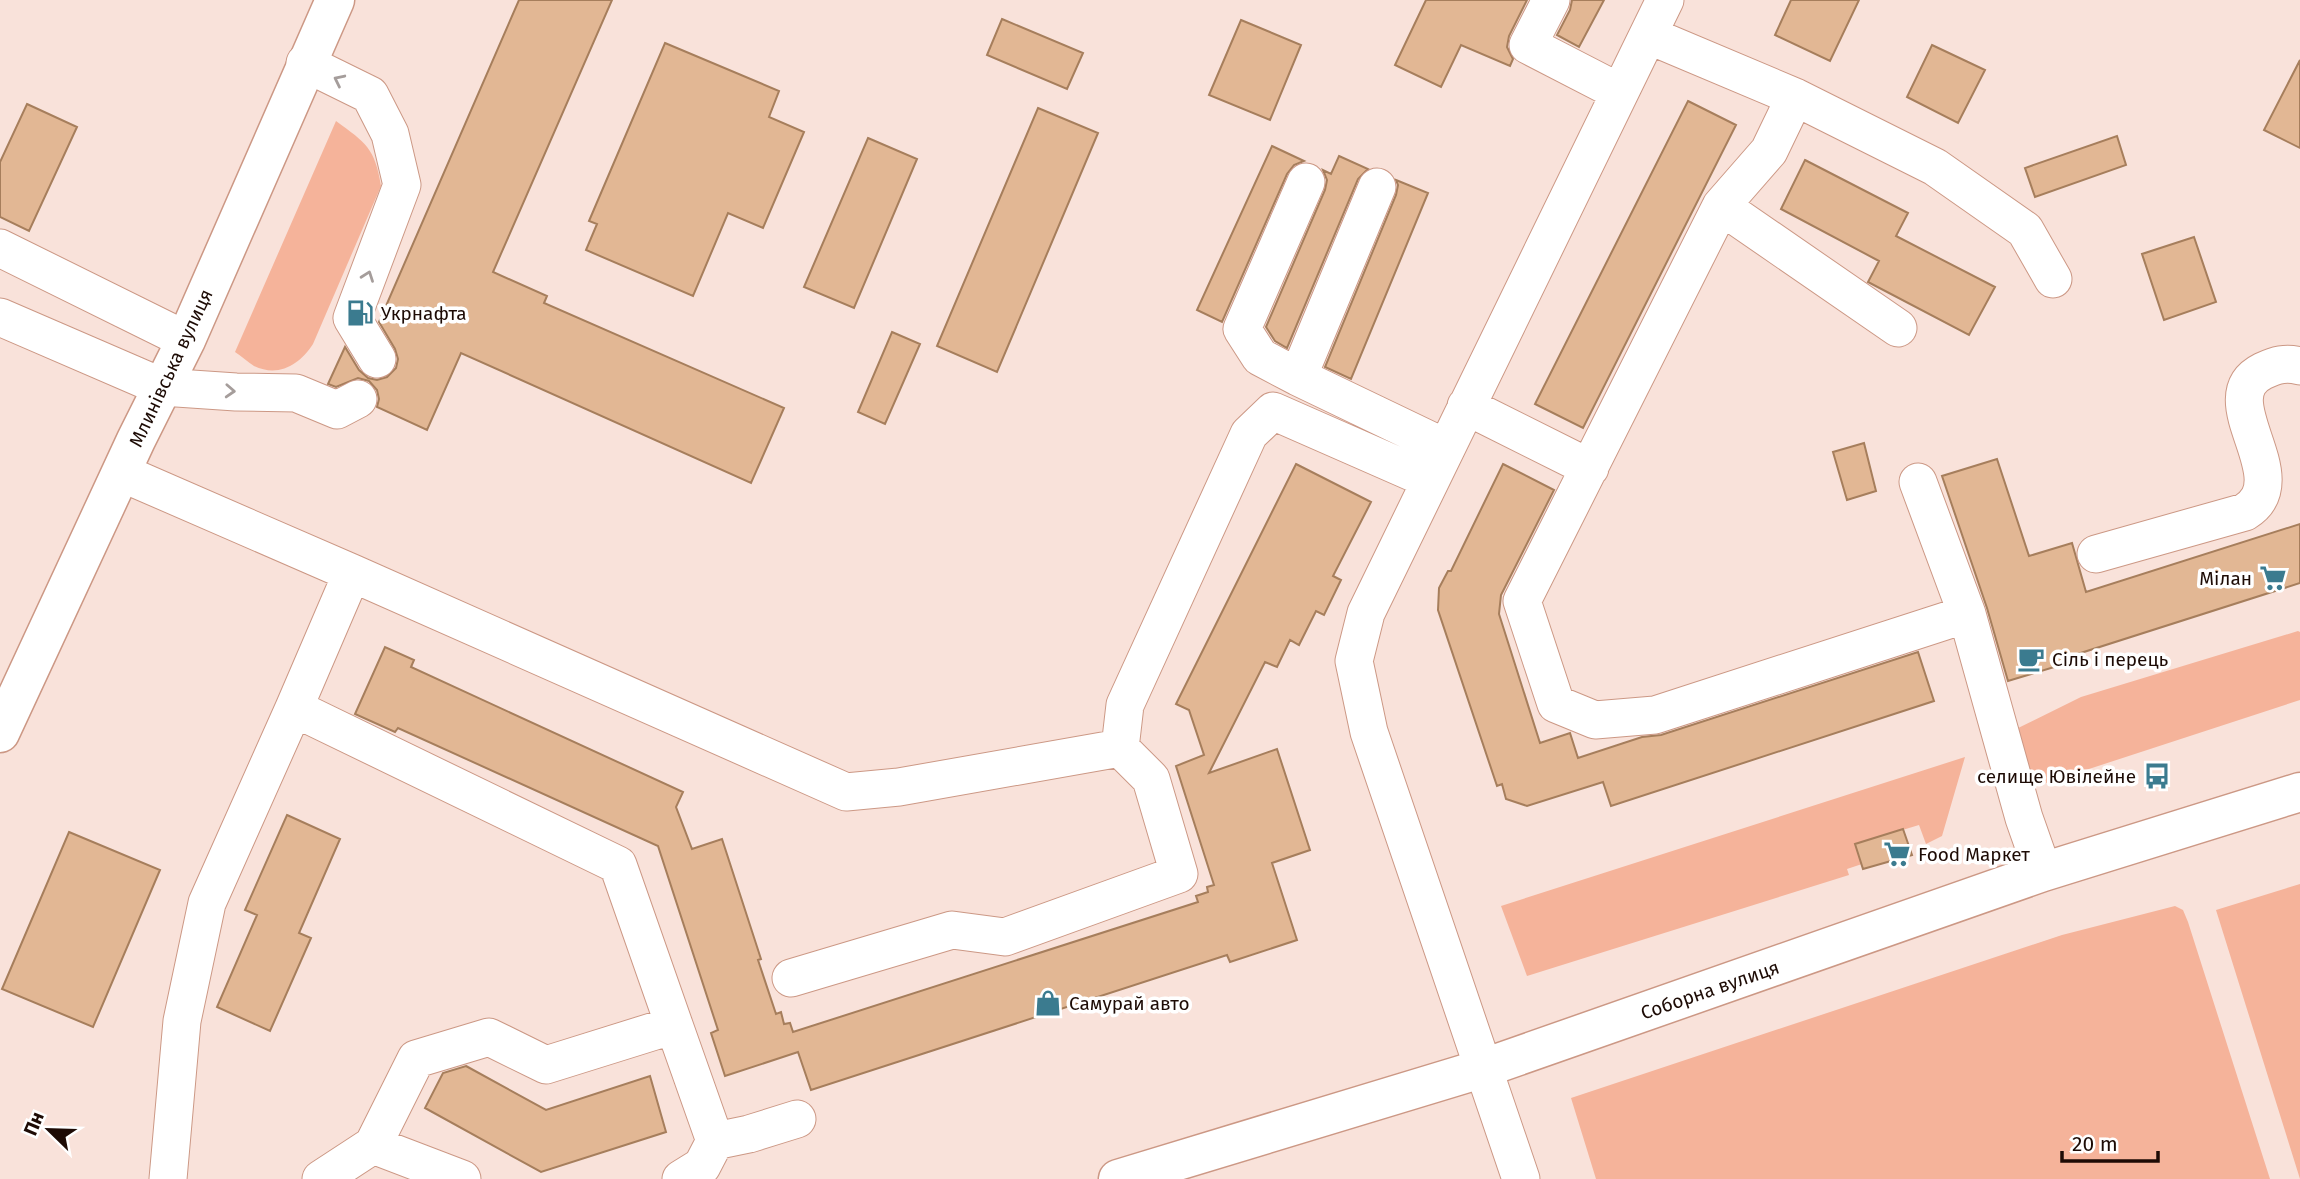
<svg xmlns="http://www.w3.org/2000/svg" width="2300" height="1179" font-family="'Fira Sans',sans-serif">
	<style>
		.green { fill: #f5b39a }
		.building { fill: #e2b794; stroke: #a67e5c; stroke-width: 2 }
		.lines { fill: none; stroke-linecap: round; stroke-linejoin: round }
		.minor-casing { stroke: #cc9885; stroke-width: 39 }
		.major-casing { stroke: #cc9885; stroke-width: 41 }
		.minor { stroke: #fff; stroke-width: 37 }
		.major { stroke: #fff; stroke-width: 38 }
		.oneway { stroke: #a59d9b }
		.labels { text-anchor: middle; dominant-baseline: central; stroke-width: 7; stroke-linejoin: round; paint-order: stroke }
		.poi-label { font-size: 19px; fill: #1d0b05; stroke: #fff; text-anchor: start }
		.street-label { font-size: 19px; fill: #1d0b05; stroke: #fff }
	</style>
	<rect width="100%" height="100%" fill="#f9e2da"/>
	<path class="green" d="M 336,121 C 366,143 375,148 381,186 L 313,344 C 300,364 279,378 254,366 C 248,362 241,356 235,352 Z
		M 2298,631 L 2300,632 L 2300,700 L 2040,785 L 2027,779 L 2012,731 L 2081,697 Z
		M 1965,757 L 1942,836 L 1926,844 L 1919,825 L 1856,844 L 1862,864 L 1847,869 L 1849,875 L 1527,976 L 1501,906 Z
		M 2300,884 L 2300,1179 L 2216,910 Z
		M 2175,906 L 2183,910 L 2188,922 L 2270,1179 L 1596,1179 L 1571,1098 L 2062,935 Z"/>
	<path class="building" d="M 519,0 L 612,0 L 493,272 L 547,296 L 544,303 L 784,408 L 751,483 L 461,353 L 427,430 L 377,407 L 379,399 L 377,390 L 369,381 L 358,378 L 336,387 L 328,384 L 345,347 L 359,370 L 368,378 L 377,380 L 387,377 L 396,368 L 398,359 L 395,349 L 379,322 Z
		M 1426,0 L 1527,0 L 1509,36 L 1507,47 L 1513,59 L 1510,66 L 1461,45 L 1441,87 L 1395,65 Z
		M 1572,0 L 1604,0 L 1579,47 L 1557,35 L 1570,10 Z
		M 1791,0 L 1859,0 L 1830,61 L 1775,35 Z
		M 1002,19 L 1083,53 L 1067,89 L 987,55 Z
		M 1241,20 L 1301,45 L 1270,120 L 1209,95 Z
		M 665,43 L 779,91 L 769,117 L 804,132 L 763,228 L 728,213 L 693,296 L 586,250 L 597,224 L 589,221 Z
		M 1932,45 L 1985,70 L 1958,123 L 1907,97 Z
		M 2300,60 L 2300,148 L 2264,130 Z
		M 1688,101 L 1736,125 L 1583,428 L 1535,404 Z
		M 27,104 L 77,127 L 29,231 L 0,217 L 0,162 Z
		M 1038,108 L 1098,133 L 997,372 L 937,346 Z
		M 2117,136 L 2126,165 L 2035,197 L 2025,168 Z
		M 868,138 L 917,159 L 854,308 L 804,287 Z
		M 1272,146 L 1304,161 L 1294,165 L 1287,174 L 1222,322 L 1197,310 Z
		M 1339,156 L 1368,169 L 1358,179 L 1287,348 L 1275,341 L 1266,327 L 1325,190 L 1327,180 L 1323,170 L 1331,174 Z
		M 1805,160 L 1908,213 L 1896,236 L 1995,287 L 1969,335 L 1868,282 L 1879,261 L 1781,209 Z
		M 1396,180 L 1428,193 L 1351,379 L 1325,367 L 1396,195 L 1398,185 Z
		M 2194,237 L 2216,302 L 2164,320 L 2142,254 Z
		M 892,332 L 920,344 L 885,424 L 858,412 Z
		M 1864,443 L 1876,491 L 1847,500 L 1833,452 Z
		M 1997,459 L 2029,556 L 2072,543 L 2086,592 L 2300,524 L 2300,583 L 2062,659 L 2064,664 L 2008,681 L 1987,608 L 1942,476 Z
		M 1296,464 L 1371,502 L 1333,576 L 1341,580 L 1324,615 L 1316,611 L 1299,645 L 1290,640 L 1277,667 L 1265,662 L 1209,773 L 1277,749 L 1310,850 L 1272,863 L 1297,940 L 1230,962 L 1227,955 L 811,1090 L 798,1052 L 725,1076 L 711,1033 L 718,1030 L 658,846 L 398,728 L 395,732 L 355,714 L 385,647 L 414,660 L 411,667 L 683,792 L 676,807 L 692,849 L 722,839 L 761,959 L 758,960 L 776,1014 L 781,1012 L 784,1024 L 790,1023 L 793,1032 L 1198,902 L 1196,896 L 1208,892 L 1207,887 L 1214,885 L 1176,766 L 1204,755 L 1189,710 L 1176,704 Z
		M 1503,464 L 1554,490 L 1501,595 L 1499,614 L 1540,743 L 1570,733 L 1578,758 L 1642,737 L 1661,735 L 1918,652 L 1934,701 L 1611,806 L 1603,782 L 1527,806 L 1506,799 L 1502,784 L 1497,786 L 1438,610 L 1439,588 L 1448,571 L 1451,571 Z
		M 287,815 L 340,839 L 299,933 L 311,938 L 270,1031 L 217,1007 L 257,915 L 245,910 Z
		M 1903,829 L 1912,855 L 1863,869 L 1855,844 Z
		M 69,832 L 160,870 L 93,1027 L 2,989 Z
		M 466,1066 L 546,1110 L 650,1076 L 666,1132 L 541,1172 L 425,1108 L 443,1073 Z"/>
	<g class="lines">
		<g class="minor-casing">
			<path id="minor" d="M 1551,0 L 1528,45 L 1619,92
				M 1648,35 L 1795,97 L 1935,167 L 2025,230 L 2053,279
				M 305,63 L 370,95 L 390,134 L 402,185 L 352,318 L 377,359
				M 1795,97 L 1769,151 L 1721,206 L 1522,601 L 1556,704 L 1595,720 L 1655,715 L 1967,614
				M 1306,182 L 1242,329 L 1260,357 L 1298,377 L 1446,448
				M 1721,206 L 1898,328
				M 0,248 L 186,340
				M 0,317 L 162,387 L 236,392 L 296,393 L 337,410 L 358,399
				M 1298,377 L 1377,187
				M 1466,406 L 1590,468
				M 122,473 L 352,573 L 846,792 L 899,787 L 1120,748 L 1125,705 L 1249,434 L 1273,411 L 1430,480
				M 1918,482 L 1967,614 L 2024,818 L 2043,872
				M 2096,554 L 2245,512 C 2300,478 2207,399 2263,371 C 2276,365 2286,362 2300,366
				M 791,978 L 952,930 L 1005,937 L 1179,874 L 1151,779 L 1120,748
				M 674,1025 L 715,1141 L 702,1166 L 681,1179
				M 715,1141 L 749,1134 L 797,1119
				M 373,1145 L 462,1179
				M 168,1179 L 182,1021 L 207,903 L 294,708
				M 321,1179 L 373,1145 L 416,1059 L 489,1037 L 546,1065 L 674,1025 L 618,865 L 294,708 L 352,573
				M 1521,1179 L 1369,732 L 1354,661 L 1366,613 L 1665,0"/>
		</g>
		<g class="major-casing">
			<path id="major" d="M 0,733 L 136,440 L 186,340 L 335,0
				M 1118,1179 L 1484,1068 L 2043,872 L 2300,792"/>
		</g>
		<use href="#minor" class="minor"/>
		<use href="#major" class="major"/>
	</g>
	<defs><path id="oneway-chevron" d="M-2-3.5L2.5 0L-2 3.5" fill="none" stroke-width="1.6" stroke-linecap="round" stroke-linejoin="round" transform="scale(1.75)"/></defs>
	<g class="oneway">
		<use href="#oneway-chevron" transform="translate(339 80) rotate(-154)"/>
		<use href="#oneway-chevron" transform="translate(368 276) rotate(-70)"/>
		<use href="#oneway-chevron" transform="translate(230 391) rotate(3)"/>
	</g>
	<defs>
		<g id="fuel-bare" transform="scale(2.1)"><path d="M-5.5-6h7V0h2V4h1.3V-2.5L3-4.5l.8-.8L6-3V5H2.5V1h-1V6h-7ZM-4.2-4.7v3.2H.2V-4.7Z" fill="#3b7b8f" stroke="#fff" stroke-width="2.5" paint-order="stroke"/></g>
		<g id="supermarket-bare" transform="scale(2.1)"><path d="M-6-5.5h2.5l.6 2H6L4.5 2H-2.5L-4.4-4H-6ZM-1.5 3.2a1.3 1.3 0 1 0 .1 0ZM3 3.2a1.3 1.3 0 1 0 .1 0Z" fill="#3b7b8f" stroke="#fff" stroke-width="2.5" paint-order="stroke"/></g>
		<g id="cafe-bare" transform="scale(2.1)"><path d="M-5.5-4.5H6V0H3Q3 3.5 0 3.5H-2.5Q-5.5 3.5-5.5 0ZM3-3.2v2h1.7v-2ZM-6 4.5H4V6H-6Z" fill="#3b7b8f" stroke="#fff" stroke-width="2.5" paint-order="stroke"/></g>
		<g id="bus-bare" transform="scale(2.1)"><path d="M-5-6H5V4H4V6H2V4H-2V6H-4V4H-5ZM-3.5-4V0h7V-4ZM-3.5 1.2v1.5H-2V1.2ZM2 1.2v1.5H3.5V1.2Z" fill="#3b7b8f" stroke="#fff" stroke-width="2.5" paint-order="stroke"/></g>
		<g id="shop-bare" transform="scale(2.1)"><path d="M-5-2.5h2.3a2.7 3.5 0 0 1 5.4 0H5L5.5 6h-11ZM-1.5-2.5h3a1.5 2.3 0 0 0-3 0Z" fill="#3b7b8f" stroke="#fff" stroke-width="2.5" paint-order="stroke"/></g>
	</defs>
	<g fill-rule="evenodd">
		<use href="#fuel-bare" x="360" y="313"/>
		<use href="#supermarket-bare" x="2273" y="578"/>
		<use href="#cafe-bare" x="2031" y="659"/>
		<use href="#bus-bare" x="2157" y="776"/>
		<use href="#supermarket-bare" x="1897" y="854"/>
		<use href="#shop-bare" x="1048" y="1003"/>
	</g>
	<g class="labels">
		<g class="poi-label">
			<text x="381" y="313">Укрнафта</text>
			<text x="2252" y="578" text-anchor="end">Мілан</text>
			<text x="2052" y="659">Сіль і перець</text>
			<text x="2136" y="776" text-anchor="end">селище Ювілейне</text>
			<text x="1918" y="854">Food Маркет</text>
			<text x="1069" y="1003">Самурай авто</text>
		</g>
		<g class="street-label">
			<text transform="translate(171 368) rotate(-65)">Млинівська вулиця</text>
			<text transform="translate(1710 990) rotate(-19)">Соборна вулиця</text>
		</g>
	</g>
	<g transform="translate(49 1130) rotate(293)" stroke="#ffffff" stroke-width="5" paint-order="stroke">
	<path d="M0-5L12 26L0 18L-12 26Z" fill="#1d0b05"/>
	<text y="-10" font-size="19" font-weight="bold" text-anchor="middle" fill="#1d0b05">Пн</text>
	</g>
	<path d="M2062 1151v10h96v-10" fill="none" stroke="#1d0b05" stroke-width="3.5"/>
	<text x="2072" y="1151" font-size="21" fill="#1d0b05" stroke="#ffffff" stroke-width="5" paint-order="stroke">20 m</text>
</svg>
